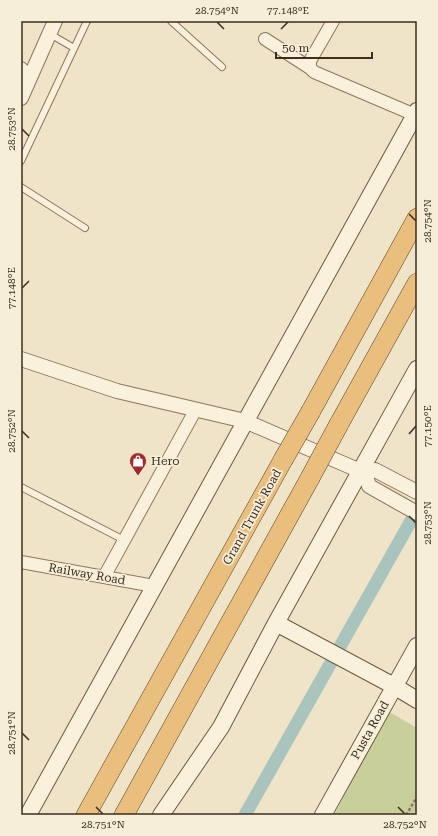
<svg xmlns="http://www.w3.org/2000/svg" width="438" height="836" font-family="'Roboto Serif',serif">
	<style>
		.green { fill: #c9cf9b }
		.lines { fill: none; stroke-linecap: round; stroke-linejoin: round }
		.canal { stroke: #a9c4bc; stroke-width: 13 }
		.service-casing { stroke: #8d765c; stroke-width: 8 }
		.minor-casing { stroke: #8d765c; stroke-width: 14 }
		.tertiary-casing { stroke: #8d765c; stroke-width: 16 }
		.secondary-casing { stroke: #6f573f; stroke-width: 18 }
		.trunk-casing { stroke: #5b4430; stroke-width: 20 }
		.path { stroke: #8d765c; stroke-width: 2.5; stroke-dasharray: 3 2; stroke-linecap: butt }
		.service { stroke: #faf1dc; stroke-width: 6 }
		.minor { stroke: #faf1dc; stroke-width: 12 }
		.tertiary { stroke: #faf1dc; stroke-width: 14 }
		.secondary { stroke: #faf1dc; stroke-width: 16 }
		.trunk { stroke: #eabe7c; stroke-width: 19 }
		.trunk-bridge-casing { stroke: #5b4430; stroke-width: 20; stroke-linecap: butt }
		.trunk-bridge { stroke: #eabe7c; stroke-width: 19 }
		.ticks { fill: none; stroke: #3d2e20; stroke-width: 1.5 }
		.labels { text-anchor: middle; dominant-baseline: central; stroke-width: 3.5; stroke-linejoin: round; paint-order: stroke }
		.poi-label { font-size: 12px; fill: #3d2e20; stroke: #f7eed8; text-anchor: start }
		.street-label { font-size: 12px; fill: #3d2e20; stroke: #f7eed8 }
		.neatline { fill: none; stroke: #3d2e20; stroke-width: 1.5 }
		.ticks-label { font-size: 10px; text-anchor: middle; fill: #3d2e20 }
	</style>
	<rect width="100%" height="100%" fill="#f0e4c8"/>
	<path class="green" d="M 388,711 L 417,728 L 417,815 L 334,815 Z"/>
	<g class="lines">
		<path class="canal" d="M 245,815 L 417,510"/>
		<g class="service-casing">
			<path id="service" d="M 171,21 L 222,67
				M 50,34 L 74,48
				M 21,161 L 87,21
				M 21,187 L 85,228
				M 21,487 L 124,540"/>
		</g>
		<g class="minor-casing">
			<path id="minor" d="M 333,21 L 310,61 L 310,68 L 314,72 L 415,115
				M 265,39 L 310,68
				M 21,68 L 31,77
				M 21,562 L 154,586
				M 104,577 L 196,409"/>
		</g>
		<g class="tertiary-casing">
			<path id="tertiary" d="M 21,98 L 55,21
				M 21,359 L 117,391 L 245,421 L 365,473 L 375,470 L 417,492
				M 365,473 L 369,486 L 417,513"/>
		</g>
		<g class="secondary-casing">
			<path id="secondary" d="M 276,623 L 394,686 L 417,700
				M 28,815 L 417,111
				M 161,815 L 221,727 L 276,623 L 417,369
				M 323,815 L 417,646"/>
		</g>
		<g class="trunk-casing">
			<path id="trunk" d="M 311,411 L 417,218
				M 339,424 L 417,283
				M 86,815 L 283,460
				M 124,815 L 310,478"/>
		</g>
		<path class="path" d="M 406,815 L 417,797"/>
		<use href="#service" class="service"/>
		<use href="#minor" class="minor"/>
		<use href="#tertiary" class="tertiary"/>
		<use href="#secondary" class="secondary"/>
		<use href="#trunk" class="trunk"/>
		<g class="trunk-bridge-casing">
			<path id="trunk-bridge" d="M 283,460 L 311,411
				M 310,478 L 339,424"/>
		</g>
		<use href="#trunk-bridge" class="trunk-bridge"/>
	</g>
	<path class="ticks" d="M 217,22 L 224,29M 281,29 L 288,22M 22,129 L 29,136M 409,214 L 416,221M 22,288 L 29,281M 22,431 L 29,438M 409,434 L 416,426M 409,516 L 416,523M 22,733 L 29,740M 96,807 L 103,814M 398,807 L 405,814"/>
	<defs>
		<g id="shop-pin" transform="scale(0.9)"><path d="M0 17L-7.5 6A9.5 9.5 0 1 1 7.5 6Z" fill="#9e2a2b" stroke="#f7eed8"/><path d="M-5-2.5h2.3a2.7 3.5 0 0 1 5.4 0H5L5.5 6h-11ZM-1.5-2.5h3a1.5 2.3 0 0 0-3 0Z" fill="#fff"/></g>
	</defs>
	<g fill-rule="evenodd">
		<use href="#shop-pin" x="138" y="461"/>
	</g>
	<g class="labels">
		<g class="poi-label">
			<text x="151" y="461">Hero</text>
		</g>
		<g class="street-label">
			<text transform="translate(252 517) rotate(-61)">Grand Trunk Road</text>
			<text transform="translate(87 574) rotate(10)">Railway Road</text>
			<text transform="translate(370 730) rotate(-61)">Pusta Road</text>
		</g>
	</g>
	<rect width="438" height="836" fill="none" stroke="#f7eed8" stroke-width="44"/>
	<path d="M276 52v6h96v-6" fill="none" stroke="#3d2e20" stroke-width="2"/>
	<text x="282" y="52" font-size="12" fill="#3d2e20" stroke="#f7eed8" stroke-width="3" paint-order="stroke">50 m</text>
	<rect x="22" y="22" width="394" height="792" class="neatline"/>
	<g class="ticks-label">
		<text x="217" y="14">28.754°N</text>
		<text x="288" y="14">77.148°E</text>
		<text transform="translate(11 129) rotate(-90)" y="4">28.753°N</text>
		<text transform="translate(427 221) rotate(-90)" y="4">28.754°N</text>
		<text transform="translate(11 288) rotate(-90)" y="4">77.148°E</text>
		<text transform="translate(427 426) rotate(-90)" y="4">77.150°E</text>
		<text transform="translate(11 431) rotate(-90)" y="4">28.752°N</text>
		<text transform="translate(427 523) rotate(-90)" y="4">28.753°N</text>
		<text transform="translate(11 733) rotate(-90)" y="4">28.751°N</text>
		<text x="103" y="828">28.751°N</text>
		<text x="405" y="828">28.752°N</text>
	</g>
</svg>
